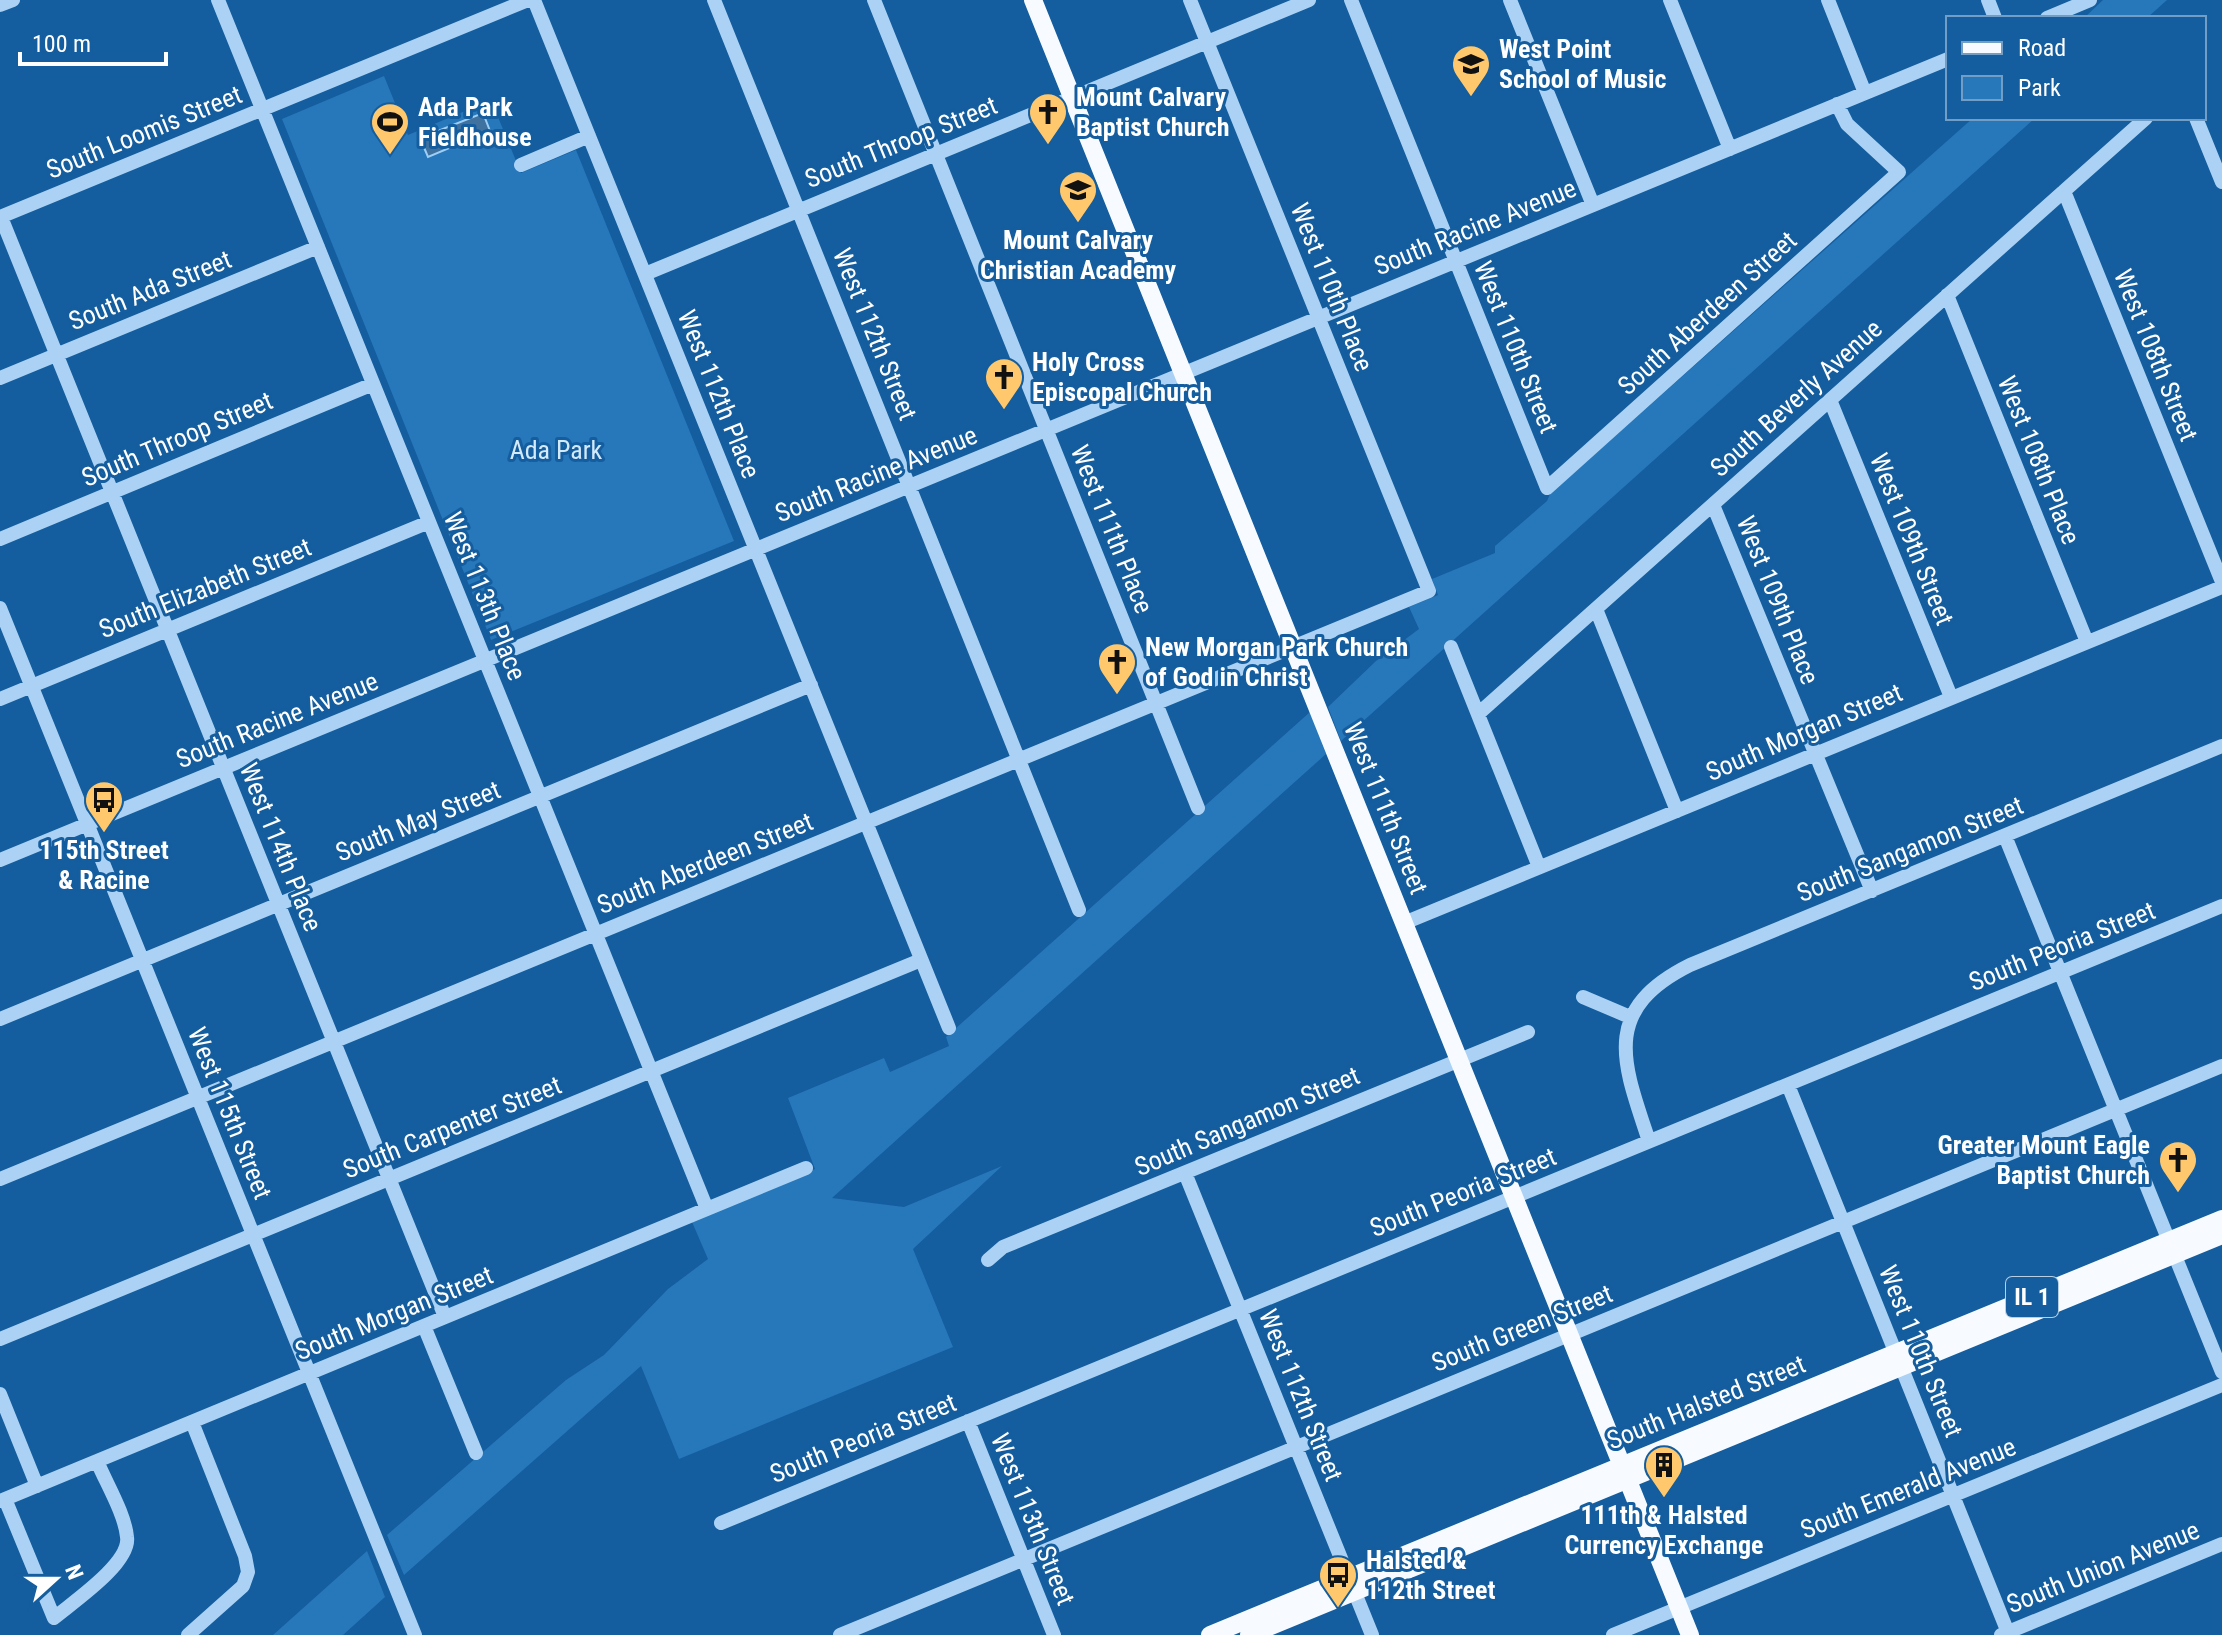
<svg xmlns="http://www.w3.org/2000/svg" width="2222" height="1635" font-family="'Roboto Condensed',sans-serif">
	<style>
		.green { fill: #2777bb }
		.water { fill: #4072a0; stroke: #9dcff6; stroke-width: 2 }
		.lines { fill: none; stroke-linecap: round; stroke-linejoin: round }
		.minor { stroke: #abd2f4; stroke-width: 14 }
		.major { stroke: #f7fbff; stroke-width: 18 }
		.labels { text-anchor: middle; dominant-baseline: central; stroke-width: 6; stroke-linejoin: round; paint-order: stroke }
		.shield { fill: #145d9e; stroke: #b8cee2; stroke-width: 2 }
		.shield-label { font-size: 24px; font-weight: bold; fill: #fff }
		.poi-label { font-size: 26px; font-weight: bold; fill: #fff; stroke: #145d9e; text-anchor: start }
		.street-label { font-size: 26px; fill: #fff; stroke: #145d9e }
		.park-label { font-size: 26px; fill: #d3eafd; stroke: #145d9e }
	</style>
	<rect width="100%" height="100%" fill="#145d9e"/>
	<path class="green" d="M 2103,0 L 2167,0 L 2147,18 L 2084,18 Z
		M 384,76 L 408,135 L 491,100 L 521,173 L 576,150 L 734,541 L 491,640 L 282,119 Z
		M 1973,118 L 2035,118 L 1341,741 L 1328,707 L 1376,661 L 1419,629 L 1409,607 L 1438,595 L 1432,579 L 1495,553 L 1495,546 L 1547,501 L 1550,494 Z
		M 1310,712 L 1326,754 L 832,1198 L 904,1207 L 1002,1166 L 913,1249 L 953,1347 L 679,1459 L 641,1366 L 404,1575 L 387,1535 L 566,1380 L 604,1355 L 668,1289 L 708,1259 L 692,1222 L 815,1169 L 788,1098 L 884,1058 L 890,1072 L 949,1046 L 946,1037 Z
		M 367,1551 L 385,1597 L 343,1635 L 273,1635 Z"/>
	<path class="water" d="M 483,113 L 490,131 L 428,157 L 420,138 Z"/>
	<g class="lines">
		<path class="minor" d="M 218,0 L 707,1209
			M 534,0 L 949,1028
			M 714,0 L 1079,910
			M 874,0 L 1198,808
			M 1351,0 L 1547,488 L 1899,172 L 1847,124 L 1837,104
			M 1510,0 L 1593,205
			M 1670,0 L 1730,149
			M 1828,0 L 1865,93
			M 1988,0 L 1995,18
			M 0,5 L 13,0
			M 2047,18 L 2090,0
			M 2196,118 L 2222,182
			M 521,165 L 589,136
			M 2064,191 L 2222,582
			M 0,217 L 528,0
			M 1,217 L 445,1317
			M 645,274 L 1309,0
			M 1947,295 L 2087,642
			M 0,378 L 318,247
			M 1830,400 L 1951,697
			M 1713,505 L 1872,891
			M 0,539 L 373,384
			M 0,608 L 415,1635
			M 1596,609 L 1677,811
			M 1451,647 L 1539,867
			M 0,699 L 429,522
			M 1478,714 L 2146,118
			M 2005,836 L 2222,1372
			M 0,860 L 1948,59
			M 1404,923 L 2222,587
			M 1583,997 L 1630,1017
			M 0,1019 L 811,685
			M 1788,1085 L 2009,1635
			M 1649,1141 C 1623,1063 1600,1010 1690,965 L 2222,746
			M 1185,1173 L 1372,1635
			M 0,1179 L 1429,591 L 1190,0
			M 988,1260 L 1003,1247 L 1528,1032
			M 424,1326 L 476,1453
			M 0,1339 L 921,960
			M 0,1394 L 37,1486
			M 968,1421 L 1054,1635
			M 5,1499 L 54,1618 C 73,1602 131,1563 127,1537 C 125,1514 106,1483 97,1461
			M 0,1501 L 806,1168
			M 721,1523 L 2222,906
			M 188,1635 L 243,1586 L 248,1572 L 245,1556 L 192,1422
			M 840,1635 L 2222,1066
			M 1613,1635 L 2222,1385
			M 2001,1635 L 2222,1544"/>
		<path class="major" d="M 1033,0 L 1690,1635
			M 1210,1635 L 2222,1219
			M 1249,1635 L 2222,1235"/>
	</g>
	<defs>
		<g id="school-pin" transform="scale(2)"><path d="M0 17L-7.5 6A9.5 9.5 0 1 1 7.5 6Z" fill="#ffc86d" stroke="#145d9e"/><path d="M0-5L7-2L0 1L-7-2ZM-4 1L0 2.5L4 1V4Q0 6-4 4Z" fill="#111"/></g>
		<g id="church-pin" transform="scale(2)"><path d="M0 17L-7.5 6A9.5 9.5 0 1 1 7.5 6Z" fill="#ffc86d" stroke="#145d9e"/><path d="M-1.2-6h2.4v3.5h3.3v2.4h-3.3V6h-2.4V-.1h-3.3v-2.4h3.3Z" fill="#111"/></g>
		<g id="stadium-pin" transform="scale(2)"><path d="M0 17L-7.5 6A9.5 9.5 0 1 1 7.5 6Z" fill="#ffc86d" stroke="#145d9e"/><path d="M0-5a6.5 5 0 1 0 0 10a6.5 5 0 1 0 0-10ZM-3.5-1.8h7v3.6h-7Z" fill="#111"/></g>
		<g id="bus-pin" transform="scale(2)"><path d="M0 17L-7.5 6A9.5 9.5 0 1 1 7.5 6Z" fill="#ffc86d" stroke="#145d9e"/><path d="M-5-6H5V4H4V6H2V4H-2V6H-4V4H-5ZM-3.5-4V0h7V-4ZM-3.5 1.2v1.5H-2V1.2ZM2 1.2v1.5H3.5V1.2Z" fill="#111"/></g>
		<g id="building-pin" transform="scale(2)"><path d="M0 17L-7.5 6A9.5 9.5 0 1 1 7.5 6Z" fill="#ffc86d" stroke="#145d9e"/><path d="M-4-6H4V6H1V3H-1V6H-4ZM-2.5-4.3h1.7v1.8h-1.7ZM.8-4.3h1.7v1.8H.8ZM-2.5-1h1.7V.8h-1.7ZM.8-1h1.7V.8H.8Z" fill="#111"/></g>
	</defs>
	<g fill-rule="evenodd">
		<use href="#school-pin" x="1471" y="64"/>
		<use href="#church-pin" x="1048" y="112"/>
		<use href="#stadium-pin" x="390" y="122"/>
		<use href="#school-pin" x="1078" y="190"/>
		<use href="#church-pin" x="1004" y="377"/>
		<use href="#church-pin" x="1117" y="662"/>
		<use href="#bus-pin" x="104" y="800"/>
		<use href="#church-pin" x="2178" y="1160"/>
		<use href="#building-pin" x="1664" y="1465"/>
		<use href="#bus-pin" x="1338" y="1575"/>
	</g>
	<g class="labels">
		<rect class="shield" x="2006" y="1277" width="52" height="40" rx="6"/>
		<g class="shield-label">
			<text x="2032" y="1297">IL 1</text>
		</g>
		<g class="poi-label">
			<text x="1499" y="49">West Point<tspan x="1499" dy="30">School of Music</tspan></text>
			<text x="1076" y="97">Mount Calvary<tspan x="1076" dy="30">Baptist Church</tspan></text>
			<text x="418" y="107">Ada Park<tspan x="418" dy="30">Fieldhouse</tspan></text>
			<text x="1078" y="240" text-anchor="middle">Mount Calvary<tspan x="1078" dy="30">Christian Academy</tspan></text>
			<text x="1032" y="362">Holy Cross<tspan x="1032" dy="30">Episcopal Church</tspan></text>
			<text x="1145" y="647">New Morgan Park Church<tspan x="1145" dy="30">of God in Christ</tspan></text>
			<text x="104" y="850" text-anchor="middle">115th Street<tspan x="104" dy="30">&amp; Racine</tspan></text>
			<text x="2150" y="1145" text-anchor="end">Greater Mount Eagle<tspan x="2150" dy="30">Baptist Church</tspan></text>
			<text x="1664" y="1515" text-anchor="middle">111th &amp; Halsted<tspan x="1664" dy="30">Currency Exchange</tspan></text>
			<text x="1366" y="1560">Halsted &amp;<tspan x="1366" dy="30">112th Street</tspan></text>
		</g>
		<g class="street-label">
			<text transform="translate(144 132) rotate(-22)">South Loomis Street</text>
			<text transform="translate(901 142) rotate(-22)">South Throop Street</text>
			<text transform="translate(1475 227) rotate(-22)">South Racine Avenue</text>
			<text transform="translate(1332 287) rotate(68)">West 110th Place</text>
			<text transform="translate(150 290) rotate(-22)">South Ada Street</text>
			<text transform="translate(1707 313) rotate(-42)">South Aberdeen Street</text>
			<text transform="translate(875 334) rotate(68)">West 112th Street</text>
			<text transform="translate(1516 347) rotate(68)">West 110th Street</text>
			<text transform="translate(2156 355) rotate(68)">West 108th Street</text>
			<text transform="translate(719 394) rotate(68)">West 112th Place</text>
			<text transform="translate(1796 398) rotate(-42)">South Beverly Avenue</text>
			<text transform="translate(177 439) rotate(-23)">South Throop Street</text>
			<text transform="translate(2039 460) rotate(68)">West 108th Place</text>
			<text transform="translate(876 474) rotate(-22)">South Racine Avenue</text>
			<text transform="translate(1112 529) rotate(68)">West 111th Place</text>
			<text transform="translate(1912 539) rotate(68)">West 109th Street</text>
			<text transform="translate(205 588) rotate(-22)">South Elizabeth Street</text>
			<text transform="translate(485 596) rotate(68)">West 113th Place</text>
			<text transform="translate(1778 600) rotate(68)">West 109th Place</text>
			<text transform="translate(277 720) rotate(-22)">South Racine Avenue</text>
			<text transform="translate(1804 732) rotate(-23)">South Morgan Street</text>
			<text transform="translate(1386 808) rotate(68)">West 111th Street</text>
			<text transform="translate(418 821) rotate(-22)">South May Street</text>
			<text transform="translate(281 847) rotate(68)">West 114th Place</text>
			<text transform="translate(1910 849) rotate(-22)">South Sangamon Street</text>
			<text transform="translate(705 863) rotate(-22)">South Aberdeen Street</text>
			<text transform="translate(2062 946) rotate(-22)">South Peoria Street</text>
			<text transform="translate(230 1113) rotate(68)">West 115th Street</text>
			<text transform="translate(1247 1121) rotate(-23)">South Sangamon Street</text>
			<text transform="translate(452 1127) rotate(-22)">South Carpenter Street</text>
			<text transform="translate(1463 1192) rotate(-22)">South Peoria Street</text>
			<text transform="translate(394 1313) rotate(-22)">South Morgan Street</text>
			<text transform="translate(1522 1328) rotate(-22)">South Green Street</text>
			<text transform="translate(1921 1351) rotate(68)">West 110th Street</text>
			<text transform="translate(1301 1395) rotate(68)">West 112th Street</text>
			<text transform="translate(1706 1402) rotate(-22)">South Halsted Street</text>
			<text transform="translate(863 1438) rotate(-22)">South Peoria Street</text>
			<text transform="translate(1908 1488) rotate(-22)">South Emerald Avenue</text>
			<text transform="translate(1033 1519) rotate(68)">West 113th Street</text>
			<text transform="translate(2103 1567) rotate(-22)">South Union Avenue</text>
		</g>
		<g class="park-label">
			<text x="556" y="450">Ada Park</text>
		</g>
	</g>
	<rect x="1946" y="16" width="260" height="104" fill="#145d9e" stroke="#729ec5" stroke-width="2"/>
	<rect x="1962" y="42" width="40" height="12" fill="#f7fbff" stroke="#729ec5" stroke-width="2"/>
	<text x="2018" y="56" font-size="24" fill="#ffffff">Road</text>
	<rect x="1962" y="76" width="40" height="24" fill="#2777bb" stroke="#729ec5" stroke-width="2"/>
	<text x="2018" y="96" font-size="24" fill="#ffffff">Park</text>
	<g transform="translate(56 1579) rotate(69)" stroke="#145d9e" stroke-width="6" paint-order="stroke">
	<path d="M0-6L14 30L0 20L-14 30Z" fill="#ffffff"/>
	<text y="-12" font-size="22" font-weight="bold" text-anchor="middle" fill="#ffffff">N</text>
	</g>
	<path d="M20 52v12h146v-12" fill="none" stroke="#ffffff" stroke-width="4"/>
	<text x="32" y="52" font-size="24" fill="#ffffff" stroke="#145d9e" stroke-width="6" paint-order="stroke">100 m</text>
</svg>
